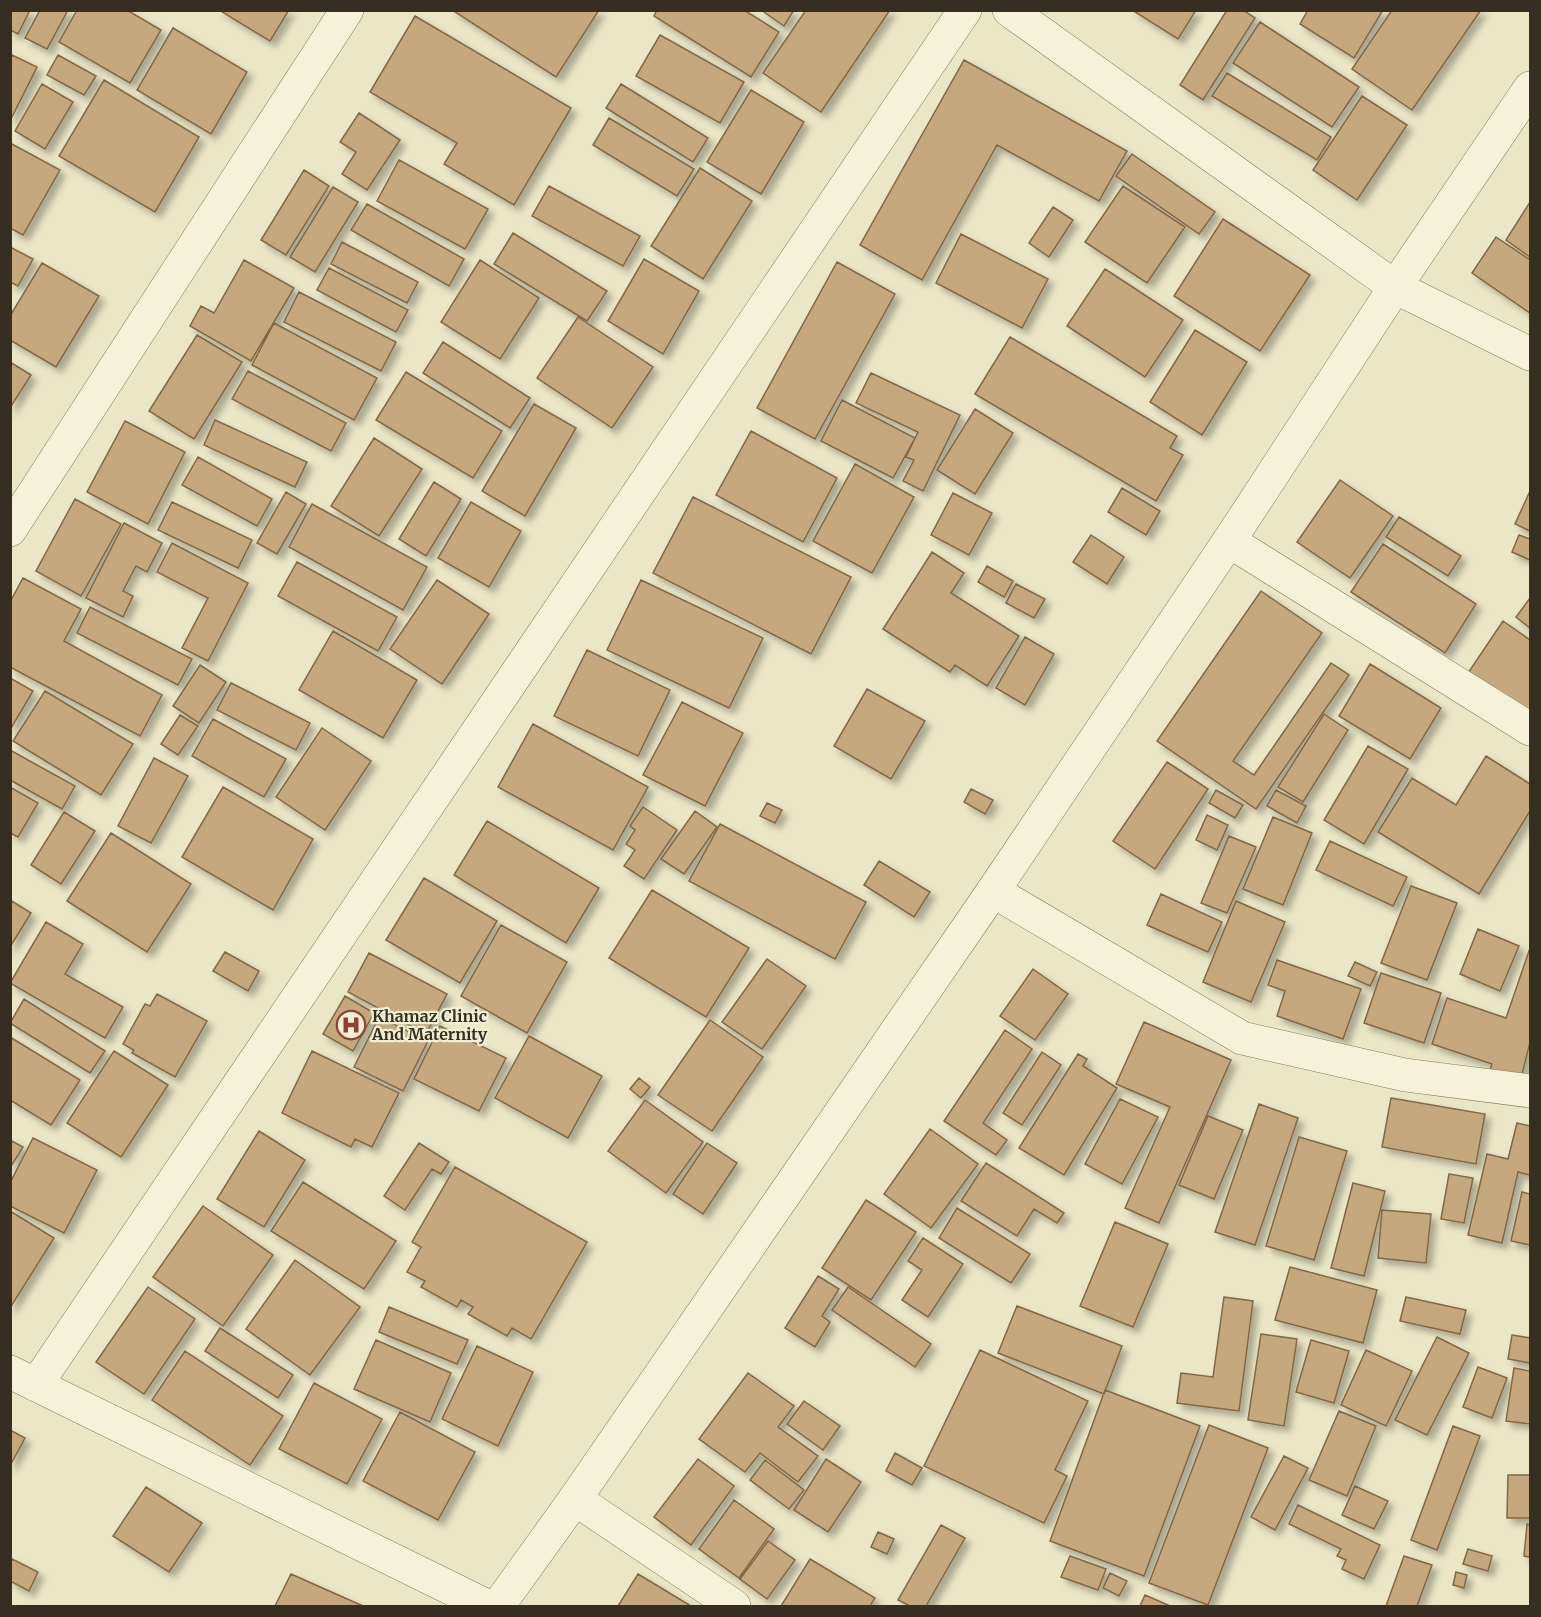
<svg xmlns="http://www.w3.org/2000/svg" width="1541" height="1617" font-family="Merriweather,serif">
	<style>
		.building { fill: #c6a87f; stroke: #826745; stroke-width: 1.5; filter: url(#shadow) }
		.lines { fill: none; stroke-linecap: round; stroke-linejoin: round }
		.minor-casing { stroke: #85795d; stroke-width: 34 }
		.tertiary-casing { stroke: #85795d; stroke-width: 34 }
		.minor { stroke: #f6f2d9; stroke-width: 33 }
		.tertiary { stroke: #f6f2d9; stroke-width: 33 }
		.labels { text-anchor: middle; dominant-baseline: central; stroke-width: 4.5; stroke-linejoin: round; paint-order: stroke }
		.poi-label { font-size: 16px; font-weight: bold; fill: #362e20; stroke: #f3efd5; text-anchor: start }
	</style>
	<defs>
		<filter id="shadow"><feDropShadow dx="5.5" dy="5.5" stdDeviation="3" flood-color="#0004"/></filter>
	</defs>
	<rect width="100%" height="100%" fill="#ebe6c6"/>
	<path class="building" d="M 10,10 L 30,10 L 18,34 L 10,30 Z
		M 40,10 L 68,10 L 47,49 L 25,38 Z
		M 77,10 L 127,10 L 161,30 L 130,83 L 59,42 Z
		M 219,10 L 289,10 L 270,41 Z
		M 452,10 L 599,10 L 556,77 Z
		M 657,10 L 744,10 L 779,32 L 751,77 L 654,16 Z
		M 761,10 L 794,10 L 784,26 Z
		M 806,10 L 890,10 L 821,112 L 763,73 Z
		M 1132,10 L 1196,10 L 1178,39 Z
		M 1227,10 L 1243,10 L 1255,18 L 1203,100 L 1180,85 Z
		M 1308,10 L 1383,10 L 1354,58 L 1300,24 Z
		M 1392,10 L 1481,10 L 1412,110 L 1352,69 Z
		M 415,16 L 571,108 L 514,205 L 444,164 L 457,143 L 370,92 Z
		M 1260,22 L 1359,87 L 1332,127 L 1233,63 Z
		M 173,28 L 247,72 L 211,134 L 137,90 Z
		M 660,35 L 744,82 L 720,123 L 636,76 Z
		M 12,55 L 37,67 L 10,121 L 10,58 Z
		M 58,55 L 96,76 L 84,95 L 47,75 Z
		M 964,60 L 1127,151 L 1099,201 L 997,145 L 922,280 L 860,245 Z
		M 1227,73 L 1331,137 L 1317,160 L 1212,96 Z
		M 104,80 L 199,137 L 155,212 L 59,156 Z
		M 42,84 L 73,102 L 45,149 L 15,131 Z
		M 621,84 L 708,138 L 693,162 L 606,108 Z
		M 751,90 L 804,122 L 761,194 L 707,162 Z
		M 1362,96 L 1407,125 L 1357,200 L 1313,170 Z
		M 359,113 L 400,140 L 367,190 L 342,174 L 356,152 L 340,142 Z
		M 609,118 L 694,169 L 677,196 L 593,145 Z
		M 10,143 L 60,170 L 23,235 L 10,228 Z
		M 1132,154 L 1215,212 L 1199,234 L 1116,176 Z
		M 399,160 L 488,209 L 465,249 L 377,201 Z
		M 700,168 L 752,201 L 703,279 L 651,246 Z
		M 304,170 L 329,186 L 286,255 L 261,240 Z
		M 549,186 L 640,236 L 623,266 L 532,216 Z
		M 1123,186 L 1185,227 L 1147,283 L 1085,242 Z
		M 333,187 L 358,202 L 315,272 L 290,257 Z
		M 1530,202 L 1530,257 L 1506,240 Z
		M 367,204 L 464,259 L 449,286 L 351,230 Z
		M 1053,207 L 1073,220 L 1049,257 L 1029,243 Z
		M 1223,219 L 1310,275 L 1260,351 L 1174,296 Z
		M 513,233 L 607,291 L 587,321 L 494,264 Z
		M 961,234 L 1048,279 L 1022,328 L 936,283 Z
		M 1496,237 L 1530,260 L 1530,313 L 1472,273 Z
		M 342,242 L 418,282 L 407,303 L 331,264 Z
		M 10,247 L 33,259 L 18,286 L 10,282 Z
		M 644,259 L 699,291 L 663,354 L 608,321 Z
		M 244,260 L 294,288 L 251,361 L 190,326 L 201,306 L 214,313 Z
		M 480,260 L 539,298 L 500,359 L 441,322 Z
		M 837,262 L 895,294 L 815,439 L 757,408 Z
		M 42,263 L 99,296 L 56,367 L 10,340 L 10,316 Z
		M 329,268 L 408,310 L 396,332 L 317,290 Z
		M 1105,269 L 1183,320 L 1145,377 L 1067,326 Z
		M 299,292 L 396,342 L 381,371 L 284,322 Z
		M 578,317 L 653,367 L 612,428 L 537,378 Z
		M 274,323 L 377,378 L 354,420 L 252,365 Z
		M 1195,330 L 1247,362 L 1202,435 L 1150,402 Z
		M 197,335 L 242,362 L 194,439 L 149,411 Z
		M 1010,337 L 1177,436 L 1170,448 L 1183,455 L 1156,501 L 975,394 Z
		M 443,342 L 530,398 L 510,428 L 423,373 Z
		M 10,362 L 31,375 L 10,408 Z
		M 248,371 L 346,423 L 331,451 L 232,399 Z
		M 406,372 L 502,431 L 473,478 L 376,420 Z
		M 871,373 L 960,415 L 923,491 L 903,481 L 914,460 L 906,457 L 918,432 L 856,403 Z
		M 842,400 L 915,438 L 893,478 L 821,441 Z
		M 534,404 L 576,428 L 525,516 L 482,491 Z
		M 975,409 L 1013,433 L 975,494 L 937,470 Z
		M 215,420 L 307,462 L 295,487 L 204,445 Z
		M 125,421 L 185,452 L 148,524 L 87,492 Z
		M 751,431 L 837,478 L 803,542 L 716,495 Z
		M 374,438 L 422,469 L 379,536 L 331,506 Z
		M 198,457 L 272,499 L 257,526 L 182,485 Z
		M 855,464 L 914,497 L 872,573 L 813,541 Z
		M 1340,480 L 1393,516 L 1350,578 L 1297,542 Z
		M 434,482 L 461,499 L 426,556 L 399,539 Z
		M 1122,488 L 1160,511 L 1146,535 L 1108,512 Z
		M 1530,491 L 1530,531 L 1515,524 Z
		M 286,492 L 306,504 L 277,554 L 257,543 Z
		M 953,493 L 992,513 L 969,555 L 931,535 Z
		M 693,497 L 851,577 L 811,654 L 653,573 Z
		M 75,499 L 121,524 L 81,596 L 36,571 Z
		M 172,502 L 252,540 L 238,568 L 158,530 Z
		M 471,502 L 521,531 L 489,587 L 438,558 Z
		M 312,504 L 427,567 L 403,610 L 289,547 Z
		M 1399,517 L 1461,556 L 1448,576 L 1386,537 Z
		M 124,523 L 162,543 L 147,572 L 136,566 L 123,591 L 133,596 L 123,617 L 86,598 Z
		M 1091,535 L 1124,557 L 1107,584 L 1073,562 Z
		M 1519,535 L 1530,539 L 1530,560 L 1512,552 Z
		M 172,543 L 248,583 L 208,661 L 182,648 L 208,598 L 157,572 Z
		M 1383,544 L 1476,604 L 1445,653 L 1351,592 Z
		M 932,552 L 964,573 L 951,593 L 1019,636 L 987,686 L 955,665 L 950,672 L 883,629 Z
		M 297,562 L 397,617 L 378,651 L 278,596 Z
		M 987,566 L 1013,581 L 1004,597 L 978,582 Z
		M 23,578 L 81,609 L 64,641 L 162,695 L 140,736 L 10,667 L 10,602 Z
		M 437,580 L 489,614 L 442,684 L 390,649 Z
		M 641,580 L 763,638 L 729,708 L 607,650 Z
		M 1016,584 L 1045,599 L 1034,618 L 1006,603 Z
		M 1261,591 L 1322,633 L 1233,761 L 1254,775 L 1331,663 L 1349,675 L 1256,809 L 1157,741 Z
		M 1530,598 L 1530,628 L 1516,617 Z
		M 90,607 L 192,659 L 178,685 L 77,633 Z
		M 1503,621 L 1530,640 L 1530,714 L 1468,673 Z
		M 333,631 L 417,680 L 383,738 L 299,690 Z
		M 1025,637 L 1054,654 L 1025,705 L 996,688 Z
		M 587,650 L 670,690 L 638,756 L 554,716 Z
		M 1370,664 L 1441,708 L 1410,759 L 1339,716 Z
		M 200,665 L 226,682 L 199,723 L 173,706 Z
		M 10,678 L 33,691 L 10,730 Z
		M 231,683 L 310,723 L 296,750 L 217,710 Z
		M 867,689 L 925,721 L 891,779 L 834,746 Z
		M 45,691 L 133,744 L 101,795 L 13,741 Z
		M 682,702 L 743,733 L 705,806 L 643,775 Z
		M 1324,714 L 1348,730 L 1303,802 L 1278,787 Z
		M 180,715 L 198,726 L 178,755 L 161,744 Z
		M 213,719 L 286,759 L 264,797 L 192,756 Z
		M 533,724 L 648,787 L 613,850 L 498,787 Z
		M 322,728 L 371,761 L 325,830 L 276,797 Z
		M 1368,746 L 1408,769 L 1364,844 L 1324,820 Z
		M 10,750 L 75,786 L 62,809 L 10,780 Z
		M 1486,756 L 1530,784 L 1530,811 L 1479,894 L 1378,832 L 1412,778 L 1456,805 Z
		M 154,758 L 188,776 L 151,843 L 118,826 Z
		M 1167,762 L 1208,789 L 1155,869 L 1113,841 Z
		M 10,787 L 38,803 L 18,837 L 10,833 Z
		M 223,787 L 313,839 L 273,910 L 182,857 Z
		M 971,789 L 993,800 L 985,814 L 964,802 Z
		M 1216,790 L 1243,805 L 1235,818 L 1209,803 Z
		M 1276,790 L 1306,806 L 1297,823 L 1267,806 Z
		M 767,803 L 782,810 L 775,823 L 760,816 Z
		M 643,807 L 677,830 L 644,879 L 624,866 L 635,850 L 626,844 L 635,830 L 630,826 Z
		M 695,811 L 717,827 L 684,874 L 661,859 Z
		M 64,812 L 95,831 L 61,884 L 31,865 Z
		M 1207,815 L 1228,825 L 1217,850 L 1196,840 Z
		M 1273,817 L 1312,833 L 1283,905 L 1243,889 Z
		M 487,821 L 599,888 L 566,943 L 454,875 Z
		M 720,824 L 866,902 L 835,959 L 689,881 Z
		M 111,833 L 191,884 L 147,952 L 67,901 Z
		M 1229,836 L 1256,847 L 1227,913 L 1201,903 Z
		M 1330,841 L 1407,877 L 1393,906 L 1316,870 Z
		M 879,861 L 930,892 L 914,917 L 864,885 Z
		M 424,878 L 497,921 L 460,983 L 386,940 Z
		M 1411,886 L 1457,903 L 1427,980 L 1381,963 Z
		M 652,890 L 749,948 L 706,1017 L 609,958 Z
		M 1161,894 L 1222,922 L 1208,952 L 1147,925 Z
		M 10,900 L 31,913 L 10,947 Z
		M 1236,901 L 1285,922 L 1251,1002 L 1203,982 Z
		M 46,922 L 83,944 L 65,974 L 123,1007 L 105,1038 L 10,983 Z
		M 501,925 L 567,962 L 527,1033 L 461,996 Z
		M 1478,929 L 1519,946 L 1500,991 L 1460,974 Z
		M 1530,948 L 1530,1042 L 1520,1083 L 1489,1073 L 1492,1064 L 1432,1044 L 1447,998 L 1506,1018 Z
		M 225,952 L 259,971 L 248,991 L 213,971 Z
		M 369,953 L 447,994 L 426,1034 L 348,992 Z
		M 767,959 L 806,986 L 762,1049 L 722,1022 Z
		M 1277,960 L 1361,989 L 1343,1039 L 1277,1016 L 1285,991 L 1268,985 Z
		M 1355,962 L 1377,972 L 1370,986 L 1348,976 Z
		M 1033,969 L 1068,994 L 1035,1040 L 1000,1016 Z
		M 1381,973 L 1441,993 L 1424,1043 L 1364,1023 Z
		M 157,994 L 207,1021 L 175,1077 L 132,1053 L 134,1050 L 123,1044 L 145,1004 L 150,1006 Z
		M 345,996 L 374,1013 L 353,1051 L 323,1034 Z
		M 24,999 L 105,1051 L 90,1073 L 10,1023 Z
		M 379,1017 L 428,1041 L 403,1091 L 354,1067 Z
		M 710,1020 L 763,1057 L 712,1131 L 658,1095 Z
		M 1144,1022 L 1231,1060 L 1159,1223 L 1125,1208 L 1170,1107 L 1116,1084 Z
		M 440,1026 L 506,1058 L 479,1111 L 414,1079 Z
		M 1005,1030 L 1032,1049 L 983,1123 L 1007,1140 L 996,1155 L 944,1121 Z
		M 529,1036 L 602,1076 L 568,1138 L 495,1098 Z
		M 10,1037 L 80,1080 L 51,1125 L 10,1100 Z
		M 114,1051 L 168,1085 L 121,1157 L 67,1123 Z
		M 312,1051 L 399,1093 L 372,1147 L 355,1139 L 351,1147 L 282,1113 Z
		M 1042,1052 L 1061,1065 L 1022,1125 L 1003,1113 Z
		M 1078,1054 L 1087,1059 L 1083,1066 L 1117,1088 L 1064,1175 L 1019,1148 Z
		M 639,1078 L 650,1087 L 641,1098 L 630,1089 Z
		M 1391,1098 L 1485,1114 L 1476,1164 L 1382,1147 Z
		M 1120,1099 L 1158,1117 L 1122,1184 L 1085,1164 Z
		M 645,1100 L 703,1142 L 666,1193 L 608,1151 Z
		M 1259,1104 L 1298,1118 L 1255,1245 L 1215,1232 Z
		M 1208,1116 L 1243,1130 L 1214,1199 L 1179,1185 Z
		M 1517,1123 L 1530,1126 L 1530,1175 L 1518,1172 L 1502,1243 L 1468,1235 L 1487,1154 L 1508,1159 Z
		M 930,1129 L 978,1164 L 931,1228 L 884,1194 Z
		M 259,1131 L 305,1160 L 264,1227 L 217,1199 Z
		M 1299,1137 L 1347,1151 L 1314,1260 L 1266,1246 Z
		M 33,1138 L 97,1170 L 64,1233 L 10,1206 L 10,1183 Z
		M 10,1140 L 23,1147 L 10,1168 Z
		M 419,1143 L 449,1162 L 441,1174 L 432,1169 L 405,1210 L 384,1196 Z
		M 707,1143 L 737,1163 L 703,1214 L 673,1194 Z
		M 986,1163 L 1064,1213 L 1057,1223 L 1034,1209 L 1017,1236 L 961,1201 Z
		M 455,1167 L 587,1242 L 531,1339 L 512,1328 L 507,1336 L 468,1314 L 473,1307 L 461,1300 L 457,1307 L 421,1287 L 425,1281 L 407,1272 L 421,1247 L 412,1242 Z
		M 1449,1174 L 1473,1178 L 1464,1223 L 1441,1219 Z
		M 303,1182 L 396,1241 L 364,1289 L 271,1231 Z
		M 1353,1183 L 1385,1191 L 1364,1276 L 1331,1268 Z
		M 1522,1192 L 1530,1194 L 1530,1245 L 1511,1241 Z
		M 866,1200 L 916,1232 L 871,1300 L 822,1268 Z
		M 203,1206 L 273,1255 L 223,1326 L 153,1277 Z
		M 957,1208 L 1030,1254 L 1011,1283 L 939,1238 Z
		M 1382,1210 L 1431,1214 L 1426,1263 L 1378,1258 Z
		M 10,1211 L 54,1238 L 10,1308 Z
		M 1115,1222 L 1168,1244 L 1133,1327 L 1080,1306 Z
		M 923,1238 L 963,1264 L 928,1317 L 902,1300 L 922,1270 L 908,1261 Z
		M 295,1260 L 360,1307 L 310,1375 L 246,1329 Z
		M 1290,1267 L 1377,1290 L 1363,1343 L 1275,1320 Z
		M 818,1276 L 839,1289 L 822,1316 L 830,1322 L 815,1347 L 785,1328 Z
		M 148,1287 L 195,1319 L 144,1394 L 96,1362 Z
		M 848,1287 L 931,1344 L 915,1367 L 832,1310 Z
		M 1224,1297 L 1253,1301 L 1239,1411 L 1177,1403 L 1181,1373 L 1213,1377 Z
		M 1406,1297 L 1466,1310 L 1460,1334 L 1400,1321 Z
		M 1017,1306 L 1122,1346 L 1104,1394 L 998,1353 Z
		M 389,1307 L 468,1340 L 457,1364 L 379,1332 Z
		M 220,1328 L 293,1375 L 278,1398 L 205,1351 Z
		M 1261,1334 L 1297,1339 L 1284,1426 L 1248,1420 Z
		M 1512,1335 L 1530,1338 L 1530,1363 L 1508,1359 Z
		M 1437,1337 L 1469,1353 L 1427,1435 L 1395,1420 Z
		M 376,1340 L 451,1373 L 430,1422 L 354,1389 Z
		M 1311,1340 L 1349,1351 L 1334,1403 L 1296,1392 Z
		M 477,1346 L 533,1372 L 498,1446 L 442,1419 Z
		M 980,1350 L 1088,1401 L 1055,1470 L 1067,1476 L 1044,1523 L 924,1466 Z
		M 1366,1350 L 1412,1371 L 1386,1426 L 1341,1405 Z
		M 185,1351 L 283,1416 L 250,1465 L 152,1400 Z
		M 1478,1367 L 1507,1378 L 1492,1418 L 1463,1407 Z
		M 1514,1368 L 1530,1371 L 1530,1424 L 1506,1421 Z
		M 748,1373 L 794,1406 L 778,1427 L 818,1456 L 798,1482 L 760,1453 L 745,1472 L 699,1439 Z
		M 314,1383 L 382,1419 L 347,1484 L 279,1449 Z
		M 1105,1390 L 1200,1426 L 1144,1576 L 1050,1541 Z
		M 804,1401 L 840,1426 L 823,1450 L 787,1424 Z
		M 1339,1411 L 1376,1426 L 1347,1496 L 1309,1480 Z
		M 400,1412 L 475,1452 L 438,1520 L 363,1481 Z
		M 1209,1425 L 1268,1448 L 1208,1605 L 1149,1583 Z
		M 1453,1426 L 1480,1436 L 1437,1550 L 1411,1540 Z
		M 10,1430 L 25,1438 L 10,1466 Z
		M 895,1453 L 922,1468 L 912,1485 L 886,1471 Z
		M 1284,1456 L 1308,1468 L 1275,1530 L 1251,1517 Z
		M 698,1459 L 734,1486 L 691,1545 L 654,1517 Z
		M 826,1459 L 861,1482 L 828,1532 L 794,1510 Z
		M 765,1460 L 804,1490 L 789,1509 L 750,1480 Z
		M 1508,1475 L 1530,1475 L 1530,1518 L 1507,1518 Z
		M 1355,1486 L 1388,1501 L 1374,1529 L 1342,1515 Z
		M 146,1487 L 202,1523 L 169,1572 L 113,1536 Z
		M 734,1500 L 774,1529 L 739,1578 L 699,1549 Z
		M 1298,1505 L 1380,1545 L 1364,1579 L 1342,1569 L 1346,1560 L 1337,1556 L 1341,1549 L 1289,1524 Z
		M 1527,1524 L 1530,1525 L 1530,1557 L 1524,1556 Z
		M 941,1525 L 965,1538 L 926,1606 L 910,1606 L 898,1600 Z
		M 878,1532 L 894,1539 L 887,1554 L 871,1547 Z
		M 768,1541 L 795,1560 L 767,1599 L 740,1579 Z
		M 1468,1549 L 1492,1556 L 1488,1571 L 1463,1564 Z
		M 1070,1556 L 1106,1569 L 1098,1590 L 1061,1577 Z
		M 1404,1556 L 1432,1565 L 1417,1606 L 1386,1606 Z
		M 12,1559 L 38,1572 L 29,1591 L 10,1581 L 10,1563 Z
		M 810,1559 L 875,1598 L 870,1606 L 781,1606 Z
		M 1456,1572 L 1467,1575 L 1464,1588 L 1453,1585 Z
		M 1110,1573 L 1127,1581 L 1119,1596 L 1103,1588 Z
		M 291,1574 L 363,1606 L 275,1606 Z
		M 638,1574 L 691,1606 L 618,1606 Z
		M 1145,1595 L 1170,1606 L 1140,1606 Z"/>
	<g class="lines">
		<g class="minor-casing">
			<path id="minor" d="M 1009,10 L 1395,287 L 1530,354
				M 10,530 L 347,10
				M 1229,541 L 1530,729
				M 993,891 L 1242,1038 L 1405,1075 L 1530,1091
				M 10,1372 L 487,1606
				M 36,1385 L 965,10
				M 575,1499 L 734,1606"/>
		</g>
		<g class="tertiary-casing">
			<path id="tertiary" d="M 498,1606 L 575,1499 L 993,891 L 1229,541 L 1395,287 L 1530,88"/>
		</g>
		<use href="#minor" class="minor"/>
		<use href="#tertiary" class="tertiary"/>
	</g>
	<defs>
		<g id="hospital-ring" transform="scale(1.5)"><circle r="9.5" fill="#f3efd5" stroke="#8f4132" stroke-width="1.5"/><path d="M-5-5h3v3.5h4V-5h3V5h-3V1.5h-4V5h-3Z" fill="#8f4132"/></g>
	</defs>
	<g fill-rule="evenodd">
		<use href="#hospital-ring" x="351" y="1025"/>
	</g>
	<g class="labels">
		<g class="poi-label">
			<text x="372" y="1016">Khamaz Clinic<tspan x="372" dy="18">And Maternity</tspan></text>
		</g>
	</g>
	<rect width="1541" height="1617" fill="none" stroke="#362e20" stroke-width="24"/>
</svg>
